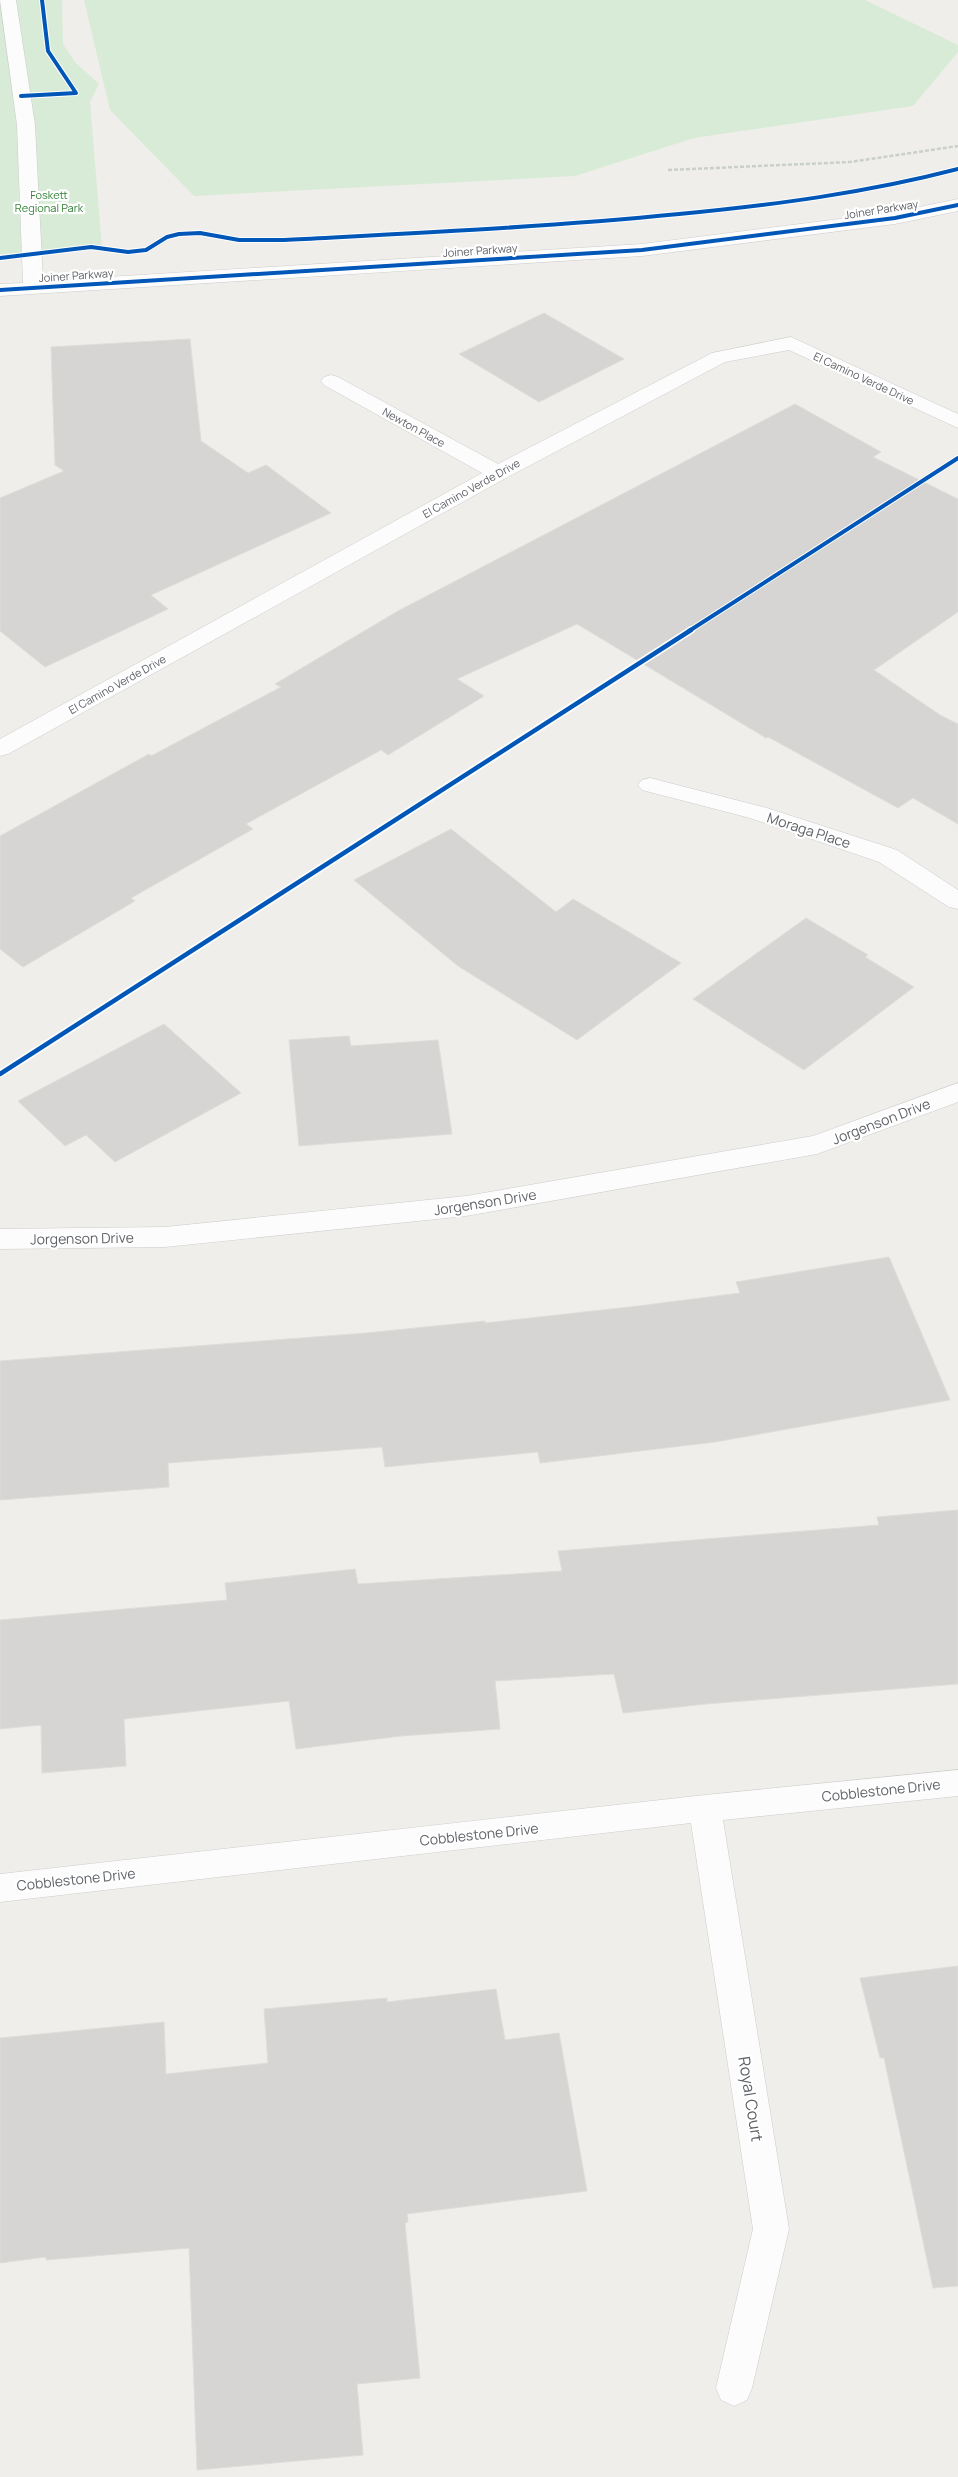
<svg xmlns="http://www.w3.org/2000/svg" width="958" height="2477" font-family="Manrope,sans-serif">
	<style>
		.green { fill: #d8ebd6 }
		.building { fill: #d6d5d3; stroke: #deddd9 }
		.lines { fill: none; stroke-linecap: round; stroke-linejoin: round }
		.minor-casing { stroke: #cbcccc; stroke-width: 1 }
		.path { stroke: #cacfcc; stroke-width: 2.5; stroke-dasharray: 4 2; stroke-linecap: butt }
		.minor { fill: #fdfcfc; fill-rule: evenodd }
		.cycleway-far1-casing { stroke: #fff; stroke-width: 6 }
		.cycleway-casing { stroke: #fff; stroke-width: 8 }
		.cycleway-far1 { stroke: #0057b8; stroke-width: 4 }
		.cycleway { stroke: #0057b8; stroke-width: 4.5 }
		.labels { text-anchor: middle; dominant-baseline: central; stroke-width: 4.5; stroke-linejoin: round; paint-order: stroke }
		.far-park-label { font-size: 11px; fill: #348238; stroke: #fff }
		.far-street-label { font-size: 11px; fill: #5f6368; stroke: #fff }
		.street-label { font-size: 14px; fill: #5f6368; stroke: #fff }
		.near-street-label { font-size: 16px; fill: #5f6368; stroke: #fff }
	</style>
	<rect width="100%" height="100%" fill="#efeeea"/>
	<path class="green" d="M 0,0 L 62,0 L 63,44 L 75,62 L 99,84 L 90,102 L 102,248 L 0,254 Z
		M 84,0 L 865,0 L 958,45 L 958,52 L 913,106 L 694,138 L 575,176 L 194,196 L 110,110 Z"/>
	<path class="building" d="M 544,313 L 624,359 L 539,402 L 459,354 Z
		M 190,339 L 201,441 L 248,473 L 266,465 L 331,513 L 151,595 L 168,609 L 45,667 L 0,631 L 0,498 L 64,471 L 55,465 L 51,347 Z
		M 795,404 L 881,452 L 873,457 L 958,499 L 958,612 L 874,670 L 940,715 L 958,724 L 958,824 L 913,798 L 898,808 L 768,737 L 766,738 L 577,624 L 457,679 L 484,696 L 388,755 L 381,750 L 246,824 L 253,829 L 131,898 L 135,901 L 23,967 L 0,949 L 0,836 L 149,754 L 151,756 L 281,687 L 275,684 L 398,611 Z
		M 451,829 L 556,912 L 573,899 L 681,963 L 577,1040 L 458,966 L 354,880 Z
		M 806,918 L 868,955 L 865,957 L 914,987 L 804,1070 L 693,999 Z
		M 164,1024 L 241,1093 L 115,1162 L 86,1135 L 65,1146 L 18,1101 Z
		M 349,1036 L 351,1046 L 438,1040 L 452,1134 L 299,1146 L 289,1040 Z
		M 889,1257 L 950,1400 L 715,1442 L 540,1463 L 538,1452 L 385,1467 L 382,1447 L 168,1463 L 169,1487 L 0,1500 L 0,1361 L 366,1333 L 485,1321 L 485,1323 L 638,1306 L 740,1293 L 736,1282 Z
		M 958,1510 L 958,1684 L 706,1704 L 623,1713 L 614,1674 L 495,1681 L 500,1729 L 401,1736 L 296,1749 L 289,1701 L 124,1719 L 126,1766 L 42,1773 L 41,1725 L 0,1729 L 0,1620 L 227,1600 L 225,1583 L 355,1569 L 358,1584 L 562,1571 L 558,1551 L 879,1525 L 877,1517 Z
		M 958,1966 L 958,2286 L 933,2288 L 884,2058 L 880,2058 L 860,1978 Z
		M 496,1989 L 505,2040 L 559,2033 L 587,2191 L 407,2214 L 408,2222 L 405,2223 L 420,2378 L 357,2384 L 363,2455 L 197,2470 L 189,2248 L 46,2260 L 46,2257 L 0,2263 L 0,2038 L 164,2022 L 166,2074 L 268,2063 L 264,2009 L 387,1998 L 387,2002 Z"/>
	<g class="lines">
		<g class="minor-casing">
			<path id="minor" d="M 0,0 L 16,0 L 35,125 L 43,281 L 642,244 L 895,212 L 958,199 L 958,211 L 895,224 L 642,256 L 0,296 L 0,284 L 23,283 L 17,125 Z
				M 791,337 L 958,414 L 958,428 L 789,350 L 725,362 L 506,478 L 8,754 L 0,756 L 0,739 L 482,473 L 324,385 L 321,381 L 324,377 L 331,375 L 338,377 L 498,464 L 712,353 Z
				M 650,778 L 767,808 L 897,850 L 958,890 L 958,909 L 949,907 L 879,862 L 750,818 L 642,790 L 638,785 L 642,780 Z
				M 958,1083 L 958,1102 L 817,1154 L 466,1216 L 165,1247 L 0,1249 L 0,1229 L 165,1227 L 466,1196 L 813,1136 Z
				M 958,1770 L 958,1796 L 723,1820 L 789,2229 L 752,2388 L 747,2400 L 734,2406 L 721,2400 L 716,2388 L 753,2229 L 691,1823 L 0,1902 L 0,1874 L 705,1795 Z"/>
		</g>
		<path class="path" d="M 668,170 L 850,162 L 958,146"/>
		<use href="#minor" class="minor"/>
		<g class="cycleway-far1-casing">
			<path id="cycleway-far1" d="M 21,96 L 76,93 L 48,51 L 42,0
				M 0,258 L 91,247 L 128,252 L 146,250 L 167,237 L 179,234 L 200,233 L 239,240 L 284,240 C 416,233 548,227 679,214 C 773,205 866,193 958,169
				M 0,290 L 642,250 L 895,218 L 958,205
				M 689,631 L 958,458"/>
		</g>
		<g class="cycleway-casing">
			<path id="cycleway" d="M 0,1074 L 691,630"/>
		</g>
		<use href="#cycleway-far1" class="cycleway-far1"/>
		<use href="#cycleway" class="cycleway"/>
	</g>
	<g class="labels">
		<g class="far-park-label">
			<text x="49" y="194">Foskett<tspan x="49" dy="13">Regional Park</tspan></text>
		</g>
		<g class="far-street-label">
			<text transform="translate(881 209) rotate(-9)">Joiner Parkway</text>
			<text transform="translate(480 250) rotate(-4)">Joiner Parkway</text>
			<text transform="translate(76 275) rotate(-4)">Joiner Parkway</text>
			<text transform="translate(864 378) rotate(25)">El Camino Verde Drive</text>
			<text transform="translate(414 427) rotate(29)">Newton Place</text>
			<text transform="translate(471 488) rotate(-29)">El Camino Verde Drive</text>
			<text transform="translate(117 684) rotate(-29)">El Camino Verde Drive</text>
		</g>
		<g class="street-label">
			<text transform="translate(809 830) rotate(18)">Moraga Place</text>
			<text transform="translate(881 1121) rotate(-21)">Jorgenson Drive</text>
			<text transform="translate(485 1202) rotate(-9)">Jorgenson Drive</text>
			<text transform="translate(82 1238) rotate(-1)">Jorgenson Drive</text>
			<text transform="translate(881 1790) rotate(-6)">Cobblestone Drive</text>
			<text transform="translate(479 1834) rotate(-6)">Cobblestone Drive</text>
			<text transform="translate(76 1879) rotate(-6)">Cobblestone Drive</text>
		</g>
		<g class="near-street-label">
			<text transform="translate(751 2099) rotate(81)">Royal Court</text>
		</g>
	</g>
</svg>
